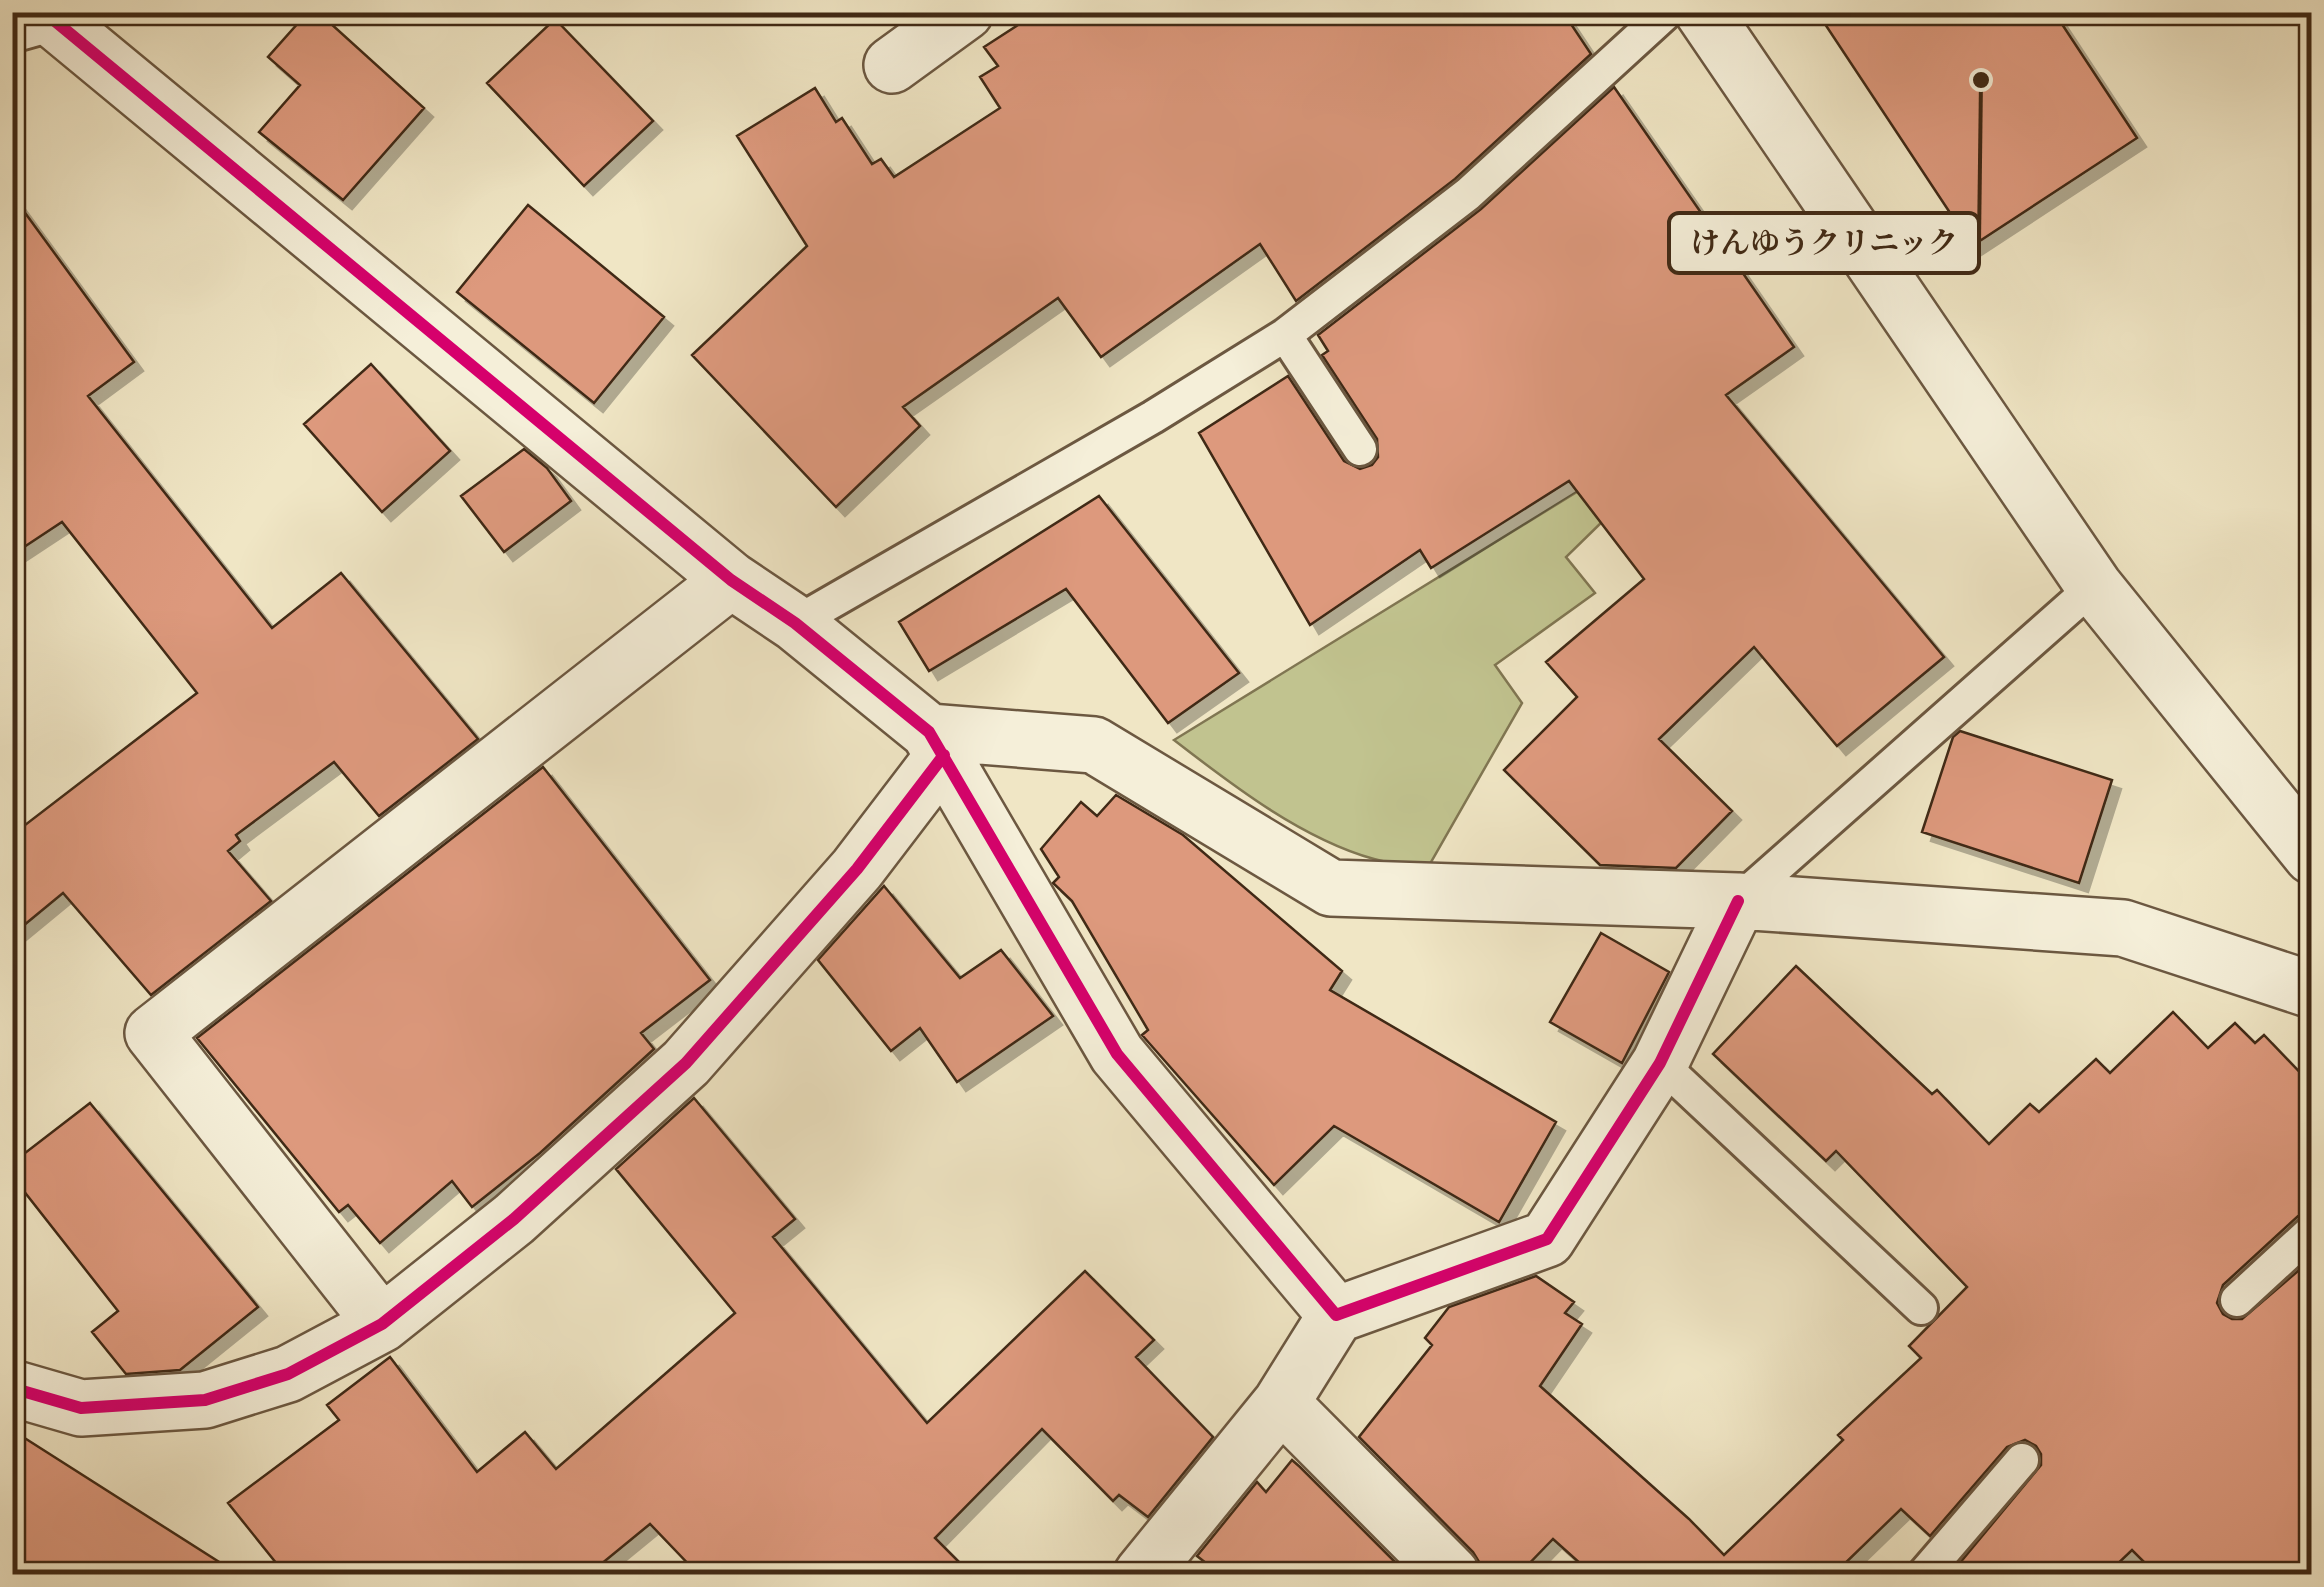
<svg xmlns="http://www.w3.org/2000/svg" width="2324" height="1587" font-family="'IM FELL Great Primer','Noto Serif JP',serif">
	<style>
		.green { fill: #c1c38f; stroke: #807652; stroke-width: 2.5 }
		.building { fill: #dd997d; stroke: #402915; stroke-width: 2.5; filter: url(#shadow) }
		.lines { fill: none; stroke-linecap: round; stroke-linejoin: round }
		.lane-casing { stroke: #6c5841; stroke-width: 38 }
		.street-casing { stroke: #6c5841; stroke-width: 60 }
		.lane { stroke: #f5efd9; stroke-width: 32 }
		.street { stroke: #f5efd9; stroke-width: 55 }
		.cycleway-casing { stroke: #f5efd9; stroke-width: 19 }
		.cycleway { stroke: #d6006c; stroke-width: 12 }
		.leader { fill: none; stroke: #402915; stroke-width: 4 }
		.callout-dot { fill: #402915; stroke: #f5efd9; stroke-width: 4 }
		.callout { fill: #f5efd9; stroke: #402915; stroke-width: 4 }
		.callout-label { font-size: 30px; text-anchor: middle; font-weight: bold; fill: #402915 }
	</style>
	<defs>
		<filter id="shadow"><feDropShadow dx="9" dy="9" stdDeviation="0" flood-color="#0004"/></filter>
	</defs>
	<rect width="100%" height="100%" fill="#f0e6c5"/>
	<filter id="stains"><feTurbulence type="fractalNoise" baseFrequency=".002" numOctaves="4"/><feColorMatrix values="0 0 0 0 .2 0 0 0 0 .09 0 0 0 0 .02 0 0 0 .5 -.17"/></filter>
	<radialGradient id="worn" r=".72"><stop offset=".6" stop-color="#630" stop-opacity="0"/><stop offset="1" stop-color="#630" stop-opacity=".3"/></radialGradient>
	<path class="green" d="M 1619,466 L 1606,518 L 1566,557 L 1595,593 L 1495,665 L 1522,703 L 1427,869 C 1410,866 1391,864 1374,859 C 1302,839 1232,785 1174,740 Z"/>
	<path class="building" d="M 308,12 L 318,12 L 424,108 L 343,200 L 259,132 L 300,85 L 268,57 Z
		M 1038,12 L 1563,12 L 1591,54 L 1455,179 L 1296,301 L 1260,244 L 1101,357 L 1058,298 L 903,407 L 920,426 L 836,507 L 692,355 L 807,246 L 737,136 L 815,88 L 836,122 L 842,118 L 872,164 L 881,159 L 894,177 L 1000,108 L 980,77 L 998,66 L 984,47 Z
		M 1817,12 L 2054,12 L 2137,138 L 1972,246 Z
		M 555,19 L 653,121 L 584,186 L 487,83 Z
		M 1614,87 L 1794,347 L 1726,395 L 1944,657 L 1837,746 L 1754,647 L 1659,739 L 1732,811 L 1676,868 L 1600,865 L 1504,770 L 1577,697 L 1546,662 L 1644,579 L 1569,481 L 1431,568 L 1420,550 L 1310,625 L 1199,433 L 1288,376 L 1344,461 L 1360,469 L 1372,465 L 1378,457 L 1377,439 L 1322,355 L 1328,351 L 1318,335 L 1481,209 Z
		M 12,195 L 134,362 L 88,396 L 272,628 L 341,573 L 478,739 L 379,816 L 334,762 L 236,835 L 240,841 L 228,851 L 271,901 L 151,995 L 63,893 L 12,935 L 12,835 L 197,693 L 62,522 L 12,555 Z
		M 528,205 L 664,317 L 594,403 L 457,292 Z
		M 371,364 L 450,451 L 382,512 L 304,424 Z
		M 524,449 L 547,468 L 571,501 L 504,552 L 461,496 Z
		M 1099,496 L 1239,673 L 1168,723 L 1066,589 L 929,671 L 899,622 Z
		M 1960,731 L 2112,780 L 2079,883 L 1922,832 L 1953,737 Z
		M 543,767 L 710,980 L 641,1033 L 654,1049 L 540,1153 L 472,1207 L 452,1181 L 380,1243 L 348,1205 L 339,1212 L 197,1038 Z
		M 1116,795 L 1183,835 L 1342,971 L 1330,990 L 1556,1122 L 1499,1222 L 1334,1126 L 1274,1185 L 1142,1035 L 1148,1030 L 1072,901 L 1053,883 L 1059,877 L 1041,849 L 1081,802 L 1097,816 Z
		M 884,886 L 960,978 L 1001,950 L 1053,1016 L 957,1082 L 920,1028 L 891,1051 L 818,960 Z
		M 1601,933 L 1669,972 L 1622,1063 L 1550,1022 Z
		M 1796,966 L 1932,1094 L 1937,1090 L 1989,1144 L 2030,1104 L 2039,1112 L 2096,1059 L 2110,1073 L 2173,1012 L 2208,1048 L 2235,1023 L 2255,1043 L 2264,1035 L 2312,1085 L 2312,1212 L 2298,1216 L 2223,1285 L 2217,1303 L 2223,1314 L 2232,1319 L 2242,1319 L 2312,1259 L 2312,1574 L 2156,1574 L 2132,1550 L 2107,1574 L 1970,1574 L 1959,1564 L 2041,1465 L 2041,1454 L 2036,1446 L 2025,1440 L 2007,1447 L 1930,1536 L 1901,1509 L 1834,1574 L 1592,1574 L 1553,1539 L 1519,1574 L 1481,1574 L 1481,1565 L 1473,1552 L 1359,1437 L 1432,1345 L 1425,1338 L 1449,1307 L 1536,1276 L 1574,1302 L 1565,1313 L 1582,1324 L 1540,1386 L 1689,1519 L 1724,1555 L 1843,1440 L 1838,1435 L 1921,1358 L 1909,1346 L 1967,1287 L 1836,1151 L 1826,1161 L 1713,1054 Z
		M 694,1098 L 795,1219 L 773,1237 L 927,1423 L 1085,1271 L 1154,1340 L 1136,1357 L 1213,1437 L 1148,1517 L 1119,1495 L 1113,1501 L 1042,1429 L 935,1538 L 971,1574 L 698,1574 L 650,1524 L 589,1574 L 285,1574 L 228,1503 L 339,1420 L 327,1405 L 390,1357 L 477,1472 L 525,1432 L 556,1469 L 735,1313 L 616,1169 Z
		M 90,1103 L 258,1307 L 180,1370 L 126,1374 L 92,1332 L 118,1311 L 12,1176 L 12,1163 Z
		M 12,1430 L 238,1574 L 12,1574 Z
		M 1292,1460 L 1300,1467 L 1407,1574 L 1220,1574 L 1197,1556 L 1257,1482 L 1266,1492 Z"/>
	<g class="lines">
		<g class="lane-casing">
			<path id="lane" d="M 12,36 L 58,23
				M 1285,335 L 1360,449
				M 795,623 L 1153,417 L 1285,335 L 1468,194 L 1667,12
				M 1738,901 L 2094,586
				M 1660,1063 L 1921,1308
				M 2237,1300 L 2312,1231
				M 1924,1574 L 2022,1460"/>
		</g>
		<g class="street-casing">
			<path id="street" d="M 44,12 L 731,580 L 795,623 L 929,732 L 1117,1054 L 1336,1315 L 1547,1239 L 1660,1063 L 1738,901
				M 1703,12 L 2094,586 L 2312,856
				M 892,65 L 965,12
				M 929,732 L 1094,745 L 1331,888 L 1738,901 L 2123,928 L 2312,990
				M 382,1324 L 153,1033 L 731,580
				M 12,1388 L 81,1408 L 205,1400 L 288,1374 L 382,1324 L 514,1219 L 686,1063 L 857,869 L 944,755
				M 1281,1403 L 1451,1574
				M 1142,1574 L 1281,1403 L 1336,1315"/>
		</g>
		<use href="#lane" class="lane"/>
		<use href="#street" class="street"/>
		<g class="cycleway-casing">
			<path id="cycleway" d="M 44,12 L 731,580 L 795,623 L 929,732 L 1117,1054 L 1336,1315 L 1547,1239 L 1660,1063 L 1738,901
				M 12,1388 L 81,1408 L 205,1400 L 288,1374 L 382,1324 L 514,1219 L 686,1063 L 857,869 L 944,755"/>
		</g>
		<use href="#cycleway" class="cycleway"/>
	</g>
	<path class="leader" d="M1981 80L1979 243"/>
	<circle class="callout-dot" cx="1981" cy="80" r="10"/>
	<rect class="callout" x="1669" y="213" width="310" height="60" rx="10"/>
	<g class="callout-label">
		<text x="1824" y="253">けんゆうクリニック</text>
	</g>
	<rect width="2324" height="1587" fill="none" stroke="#f0e6c5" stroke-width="50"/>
	<rect x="15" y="15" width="2294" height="1557" fill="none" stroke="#402915" stroke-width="5"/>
	<rect x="25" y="25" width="2274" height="1537" fill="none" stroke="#402915" stroke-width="2.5"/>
	<rect width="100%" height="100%" filter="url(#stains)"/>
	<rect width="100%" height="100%" fill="url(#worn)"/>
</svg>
